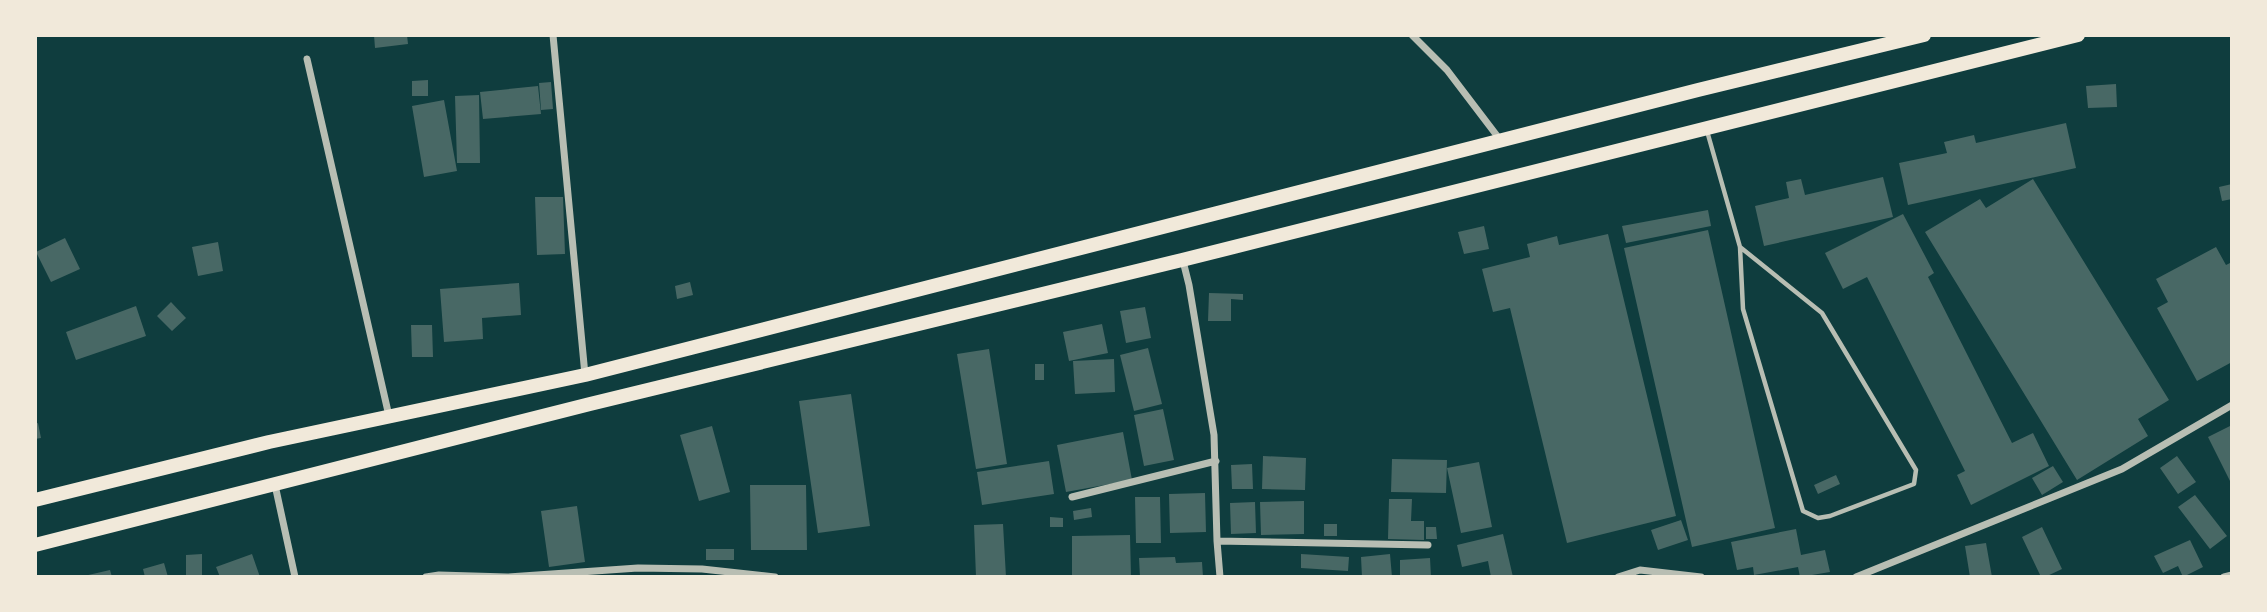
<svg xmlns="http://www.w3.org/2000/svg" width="2267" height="612" font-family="Karla,sans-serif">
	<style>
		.building { fill: #486865 }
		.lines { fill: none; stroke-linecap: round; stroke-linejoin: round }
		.service { stroke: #b8beb3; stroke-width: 4.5 }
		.minor { stroke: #b8beb3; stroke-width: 7 }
		.primary { stroke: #f1e9da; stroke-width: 14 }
	</style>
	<rect width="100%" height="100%" fill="#0f3d3e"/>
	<path class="building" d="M 374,35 L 407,35 L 408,44 L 375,48 Z
		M 428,80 L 428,96 L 412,96 L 412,81 Z
		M 551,82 L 553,109 L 541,110 L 539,83 Z
		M 2116,84 L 2117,107 L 2088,108 L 2086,86 Z
		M 538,86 L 541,114 L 483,119 L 480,92 Z
		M 479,95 L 480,163 L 457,163 L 455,96 Z
		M 444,100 L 457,171 L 424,177 L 412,106 Z
		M 2066,123 L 2076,168 L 1908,205 L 1899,163 L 1947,153 L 1944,142 L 1974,135 L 1976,143 Z
		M 1883,177 L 1893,217 L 1764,246 L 1755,206 L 1789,198 L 1786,182 L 1801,179 L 1805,195 Z
		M 2033,179 L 2169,400 L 2138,419 L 2148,436 L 2077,480 L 1925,232 L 1980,199 L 1986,208 Z
		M 2232,184 L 2232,199 L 2222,201 L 2219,187 Z
		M 535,197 L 563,197 L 565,254 L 537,255 Z
		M 1708,210 L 1711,226 L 1626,243 L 1622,226 Z
		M 1903,214 L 1934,273 L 1928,277 L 2012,443 L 2033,433 L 2049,466 L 1971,505 L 1957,475 L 1965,471 L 1867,277 L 1843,289 L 1825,253 Z
		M 1484,226 L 1489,249 L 1464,254 L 1458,232 Z
		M 1708,230 L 1775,528 L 1692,547 L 1624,248 Z
		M 1608,234 L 1676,516 L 1567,543 L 1510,308 L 1493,312 L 1482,269 L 1530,257 L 1527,244 L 1557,236 L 1559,245 Z
		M 65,238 L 80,269 L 51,282 L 36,252 Z
		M 218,242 L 223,271 L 198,276 L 192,247 Z
		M 2216,247 L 2226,265 L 2232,262 L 2232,362 L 2197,381 L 2157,308 L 2168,302 L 2156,279 Z
		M 690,282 L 693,295 L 677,299 L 675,286 Z
		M 519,283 L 521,315 L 482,318 L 483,339 L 444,342 L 440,289 Z
		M 1209,293 L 1243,294 L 1243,300 L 1231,299 L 1231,321 L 1208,321 Z
		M 171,302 L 186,318 L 172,331 L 157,316 Z
		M 136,306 L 146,336 L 76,360 L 66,332 Z
		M 1145,307 L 1151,338 L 1126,343 L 1120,311 Z
		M 1102,324 L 1108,353 L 1069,361 L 1063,332 Z
		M 411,325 L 432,325 L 433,357 L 412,357 Z
		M 1148,348 L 1162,404 L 1134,411 L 1120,355 Z
		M 989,349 L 1007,464 L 976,469 L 957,354 Z
		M 1114,359 L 1115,392 L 1075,394 L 1073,361 Z
		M 1035,364 L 1044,364 L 1044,380 L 1035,380 Z
		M 851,394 L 870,526 L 818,533 L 799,401 Z
		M 1163,409 L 1174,460 L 1144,466 L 1134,415 Z
		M 38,423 L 41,438 L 35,439 L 35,424 Z
		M 2232,425 L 2232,485 L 2208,437 Z
		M 712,426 L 730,492 L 699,501 L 680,435 Z
		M 1123,432 L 1132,480 L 1066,492 L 1057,445 Z
		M 1263,456 L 1306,458 L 1305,490 L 1262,489 Z
		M 2177,456 L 2196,482 L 2178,494 L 2160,468 Z
		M 1392,459 L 1447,460 L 1446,493 L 1391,492 Z
		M 1049,461 L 1054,494 L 982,505 L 977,472 Z
		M 1479,462 L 1492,527 L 1461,533 L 1447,468 Z
		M 1252,464 L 1253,489 L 1232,489 L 1231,465 Z
		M 2053,466 L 2063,482 L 2042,495 L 2032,478 Z
		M 1836,475 L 1840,484 L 1818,494 L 1814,485 Z
		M 750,485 L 806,485 L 807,550 L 751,550 Z
		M 1205,493 L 1206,532 L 1170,533 L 1169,494 Z
		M 2195,495 L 2227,536 L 2210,549 L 2178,507 Z
		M 1135,497 L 1160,497 L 1161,543 L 1136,543 Z
		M 1389,499 L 1412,499 L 1411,521 L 1424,521 L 1424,540 L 1388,539 Z
		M 1304,501 L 1304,534 L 1261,535 L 1260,502 Z
		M 1255,502 L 1256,533 L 1231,534 L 1230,503 Z
		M 577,506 L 585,562 L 549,567 L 541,511 Z
		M 1091,508 L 1092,517 L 1074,520 L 1073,511 Z
		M 1050,517 L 1063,518 L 1063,527 L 1050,527 Z
		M 1681,520 L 1688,540 L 1658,550 L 1651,530 Z
		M 1003,524 L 1006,577 L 976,577 L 974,525 Z
		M 1324,524 L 1337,524 L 1337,536 L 1324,536 Z
		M 1426,527 L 1436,527 L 1437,539 L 1426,539 Z
		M 2042,527 L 2062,569 L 2045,577 L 2041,577 L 2022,537 Z
		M 1796,529 L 1801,555 L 1825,550 L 1830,572 L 1800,577 L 1798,567 L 1754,575 L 1753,567 L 1737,570 L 1731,542 Z
		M 1503,534 L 1513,577 L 1491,577 L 1488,561 L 1462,567 L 1457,545 Z
		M 1130,535 L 1131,577 L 1072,577 L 1072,536 Z
		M 2190,540 L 2203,567 L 2183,577 L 2178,566 L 2163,573 L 2154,556 Z
		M 1986,543 L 1992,577 L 1970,577 L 1965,546 Z
		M 706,549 L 734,549 L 734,560 L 706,560 Z
		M 202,554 L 202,577 L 186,577 L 186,555 Z
		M 252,554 L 260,577 L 220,577 L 216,567 Z
		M 1301,554 L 1349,557 L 1348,571 L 1301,568 Z
		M 1390,554 L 1392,577 L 1362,577 L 1361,557 Z
		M 1175,557 L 1176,563 L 1202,562 L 1203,577 L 1140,577 L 1139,558 Z
		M 1430,558 L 1431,577 L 1400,577 L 1400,560 Z
		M 164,563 L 168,577 L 145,577 L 143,569 Z
		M 110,570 L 112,577 L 84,577 L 84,576 Z"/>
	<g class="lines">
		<path class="service" d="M 1707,131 L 1740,247 L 1743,309 L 1803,511 L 1818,518 L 1830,516 L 1914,484 L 1916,470 L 1822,313 L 1740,247"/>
		<path class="minor" d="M 553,35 L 585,375
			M 1412,35 L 1447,70 L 1501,141
			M 307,59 L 389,416
			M 1183,261 L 1189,285 L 1214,435 L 1217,541 L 1220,577
			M 275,485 L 295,577
			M 1072,497 L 1216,461
			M 1217,541 L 1428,545
			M 426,577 L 439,575 L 507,577 L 638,568 L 702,569 L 775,577
			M 1618,577 L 1640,570 L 1701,577
			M 1856,577 L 2122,469 L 2232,405
			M 2224,577 L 2232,575"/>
		<path class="primary" d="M 35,500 L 269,442 L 585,375 L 1698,90 L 1924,35
			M 35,545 L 590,404 L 1182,260 L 2078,35"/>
	</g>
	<rect width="2267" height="612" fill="none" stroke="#f1e9da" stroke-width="74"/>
</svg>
